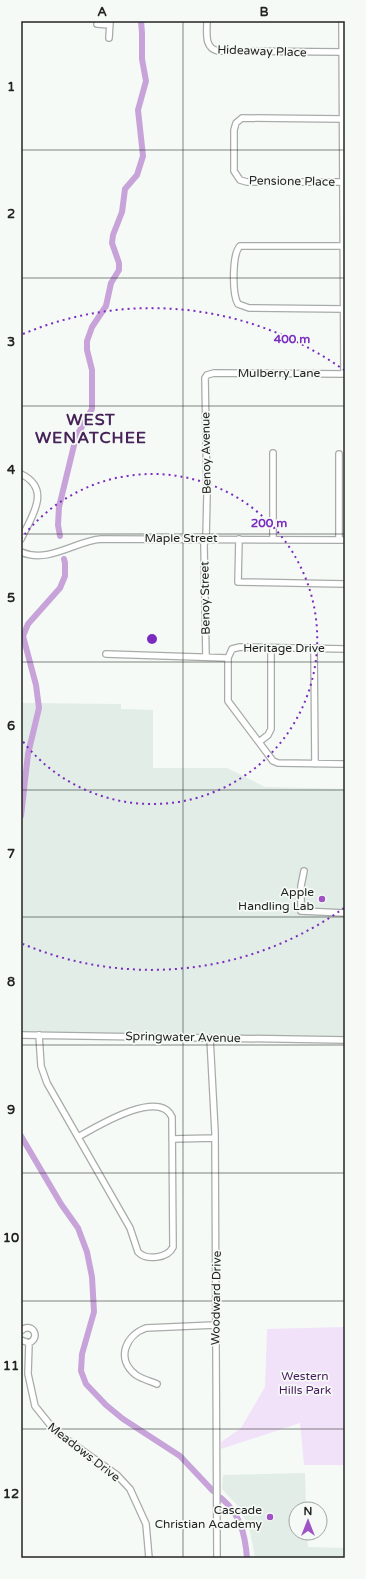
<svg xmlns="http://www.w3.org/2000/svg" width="366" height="1579" font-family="'Varela Round',sans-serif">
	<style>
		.built { fill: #e1ede6 }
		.green { fill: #f1e2f9 }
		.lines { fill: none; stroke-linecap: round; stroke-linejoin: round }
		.canal { stroke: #c7a3da; stroke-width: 6 }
		.street-casing { stroke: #a7aba9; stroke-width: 8 }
		.street { stroke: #fff; stroke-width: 5.5 }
		.grid { fill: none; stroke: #222423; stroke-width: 1; stroke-opacity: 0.55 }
		.ring { fill: none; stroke: #7b2cbf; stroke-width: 2; stroke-dasharray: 2 4 }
		.poi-dot { fill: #a053c5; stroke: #f5faf7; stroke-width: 1.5 }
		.labels { text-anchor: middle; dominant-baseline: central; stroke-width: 3.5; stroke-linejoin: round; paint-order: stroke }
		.street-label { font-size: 12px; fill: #222423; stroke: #f5faf7 }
		.poi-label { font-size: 12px; fill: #222423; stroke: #f5faf7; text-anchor: end }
		.park-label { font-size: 12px; fill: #491b5d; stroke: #f5faf7 }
		.district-label { font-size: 16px; font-weight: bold; letter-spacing: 1px; fill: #482359; stroke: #f5faf7 }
		.centre { fill: #7b2cbf; stroke: #f5faf7; stroke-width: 2 }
		.ring-label { font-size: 12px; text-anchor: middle; font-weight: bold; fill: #7b2cbf; stroke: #f5faf7; stroke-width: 3.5; stroke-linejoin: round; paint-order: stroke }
		.neatline { fill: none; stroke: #222423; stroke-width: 1.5 }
		.grid-label { font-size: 13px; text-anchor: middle; font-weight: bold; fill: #222423 }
	</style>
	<rect width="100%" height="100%" fill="#f5faf7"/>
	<path class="built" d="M 21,703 L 121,704 L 121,709 L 153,710 L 153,768 L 227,768 L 265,787 L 345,789 L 345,1037 L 21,1035 Z
		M 305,1473 L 306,1509 L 296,1509 L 296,1533 L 307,1533 L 308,1547 L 345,1548 L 345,1558 L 255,1558 L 249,1526 L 237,1505 L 222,1489 L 223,1475 Z"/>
	<path class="green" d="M 345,1327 L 345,1465 L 304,1465 L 300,1423 L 221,1449 L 221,1442 L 241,1428 L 265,1387 L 267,1329 Z"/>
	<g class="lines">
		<path class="canal" d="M 60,536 L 58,525 L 59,507 L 76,437 L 92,409 L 92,370 L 87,350 L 87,341 L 92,327 L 106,306 L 111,283 L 119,270 L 119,263 L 112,243 L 113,235 L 122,212 L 125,189 L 137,175 L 143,156 L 138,110 L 146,81 L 142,59 L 142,33 L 141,21
			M 21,816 L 28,754 L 39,708 L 36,685 L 23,636 L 28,624 L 60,588 L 65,576 L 65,563 L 64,559
			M 21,1136 L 61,1204 L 78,1228 L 87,1252 L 92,1277 L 94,1312 L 82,1354 L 81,1371 L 86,1384 L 106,1405 L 123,1419 L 180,1456 L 213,1491
			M 221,1498 C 240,1514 245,1533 247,1558"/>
		<g class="street-casing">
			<path id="street" d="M 207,21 C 207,33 204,48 218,51 L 343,52
				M 342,21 L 344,374
				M 97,24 L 110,25
				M 109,38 L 110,21
				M 342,119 L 242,118 L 236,123 L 234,130 L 234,171 L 240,180 L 247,182 L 343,182
				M 343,246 L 240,246 C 232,254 232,294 238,304 L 249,308 L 343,309
				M 339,454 L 339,540
				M 21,474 C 52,489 32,516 21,539
				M 239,539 L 238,582 L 345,584
				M 273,539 L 273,453
				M 21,552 C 49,564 75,541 101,539 L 345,540
				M 314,648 L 315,764
				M 345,649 L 240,647 L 232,649 L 228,658 L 228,701 L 273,761 L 278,763 L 345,764
				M 106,654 L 228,658
				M 206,657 L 204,545 L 206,538 L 207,495 L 205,378 L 207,375 L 214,373 L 345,374
				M 259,742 L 268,735 L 271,729 L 271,648
				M 304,871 L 301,886 L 301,911 L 345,913
				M 21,1035 L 345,1040
				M 39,1035 L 41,1066 L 47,1083 L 130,1228 L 138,1252 C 147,1261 168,1258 173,1247 L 172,1117 C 159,1088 96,1127 78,1137
				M 210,1038 L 215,1132 L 217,1558
				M 172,1139 L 215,1138
				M 21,1331 C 31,1321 42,1337 29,1343 L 21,1340
				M 29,1343 L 28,1374 L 35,1406 L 55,1431 L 117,1475 L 130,1489 L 146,1524 L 149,1558
				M 157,1384 C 150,1381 142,1379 136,1375 C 115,1359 126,1335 146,1328 L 215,1325"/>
		</g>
		<use href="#street" class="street"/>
	</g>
	<path class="grid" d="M 183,21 L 183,1558M 21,150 L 345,150M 21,278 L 345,278M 21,406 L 345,406M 21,534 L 345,534M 21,662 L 345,662M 21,790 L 345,790M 21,917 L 345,917M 21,1045 L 345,1045M 21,1173 L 345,1173M 21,1301 L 345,1301M 21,1429 L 345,1429"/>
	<g class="ring">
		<path d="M21 539A165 165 0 1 1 21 739"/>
		<path d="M344 908A331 331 0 0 1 23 944M23 334A331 331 0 0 1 344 370"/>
	</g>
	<g class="poi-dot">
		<circle cx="322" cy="899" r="4"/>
		<circle cx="270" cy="1517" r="4"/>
	</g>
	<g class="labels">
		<g class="street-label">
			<text transform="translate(262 51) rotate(2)">Hideaway Place</text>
			<text transform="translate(292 181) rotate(1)">Pensione Place</text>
			<text x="279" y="373">Mulberry Lane</text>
			<text transform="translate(206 453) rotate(-91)">Benoy Avenue</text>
			<text x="181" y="538">Maple Street</text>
			<text transform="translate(205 598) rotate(-91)">Benoy Street</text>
			<text x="284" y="648">Heritage Drive</text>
			<text transform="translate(183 1037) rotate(1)">Springwater Avenue</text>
			<text transform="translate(216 1298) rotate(-89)">Woodward Drive</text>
			<text transform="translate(84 1452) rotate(38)">Meadows Drive</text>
		</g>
		<g class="poi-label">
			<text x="314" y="892">Apple<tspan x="314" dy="14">Handling Lab</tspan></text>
			<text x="262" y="1510">Cascade<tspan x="262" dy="14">Christian Academy</tspan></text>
		</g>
		<g class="park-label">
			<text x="305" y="1376">Western<tspan x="305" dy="14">Hills Park</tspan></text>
		</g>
		<g class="district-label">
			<text x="91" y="420">WEST<tspan x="91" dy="18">WENATCHEE</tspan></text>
		</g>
	</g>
	<circle cx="152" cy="639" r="6" class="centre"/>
	<g class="ring-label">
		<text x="292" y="343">400 m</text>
		<text x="269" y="527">200 m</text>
	</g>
	<rect width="366" height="1579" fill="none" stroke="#f5faf7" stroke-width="44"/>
	<g transform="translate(308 1521)"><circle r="19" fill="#f5faf7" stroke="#a1a4a2"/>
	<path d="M0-3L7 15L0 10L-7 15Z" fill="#a053c5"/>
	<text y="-6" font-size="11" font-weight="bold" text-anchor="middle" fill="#222423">N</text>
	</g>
	<rect x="22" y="22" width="322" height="1535" class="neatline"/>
	<g class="grid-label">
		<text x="102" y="16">A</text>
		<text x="264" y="16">B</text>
		<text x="11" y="91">1</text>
		<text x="11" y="218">2</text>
		<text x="11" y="346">3</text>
		<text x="11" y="474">4</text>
		<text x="11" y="602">5</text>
		<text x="11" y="730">6</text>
		<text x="11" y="858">7</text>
		<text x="11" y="986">8</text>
		<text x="11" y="1114">9</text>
		<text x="11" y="1242">10</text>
		<text x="11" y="1370">11</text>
		<text x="11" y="1498">12</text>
	</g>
</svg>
